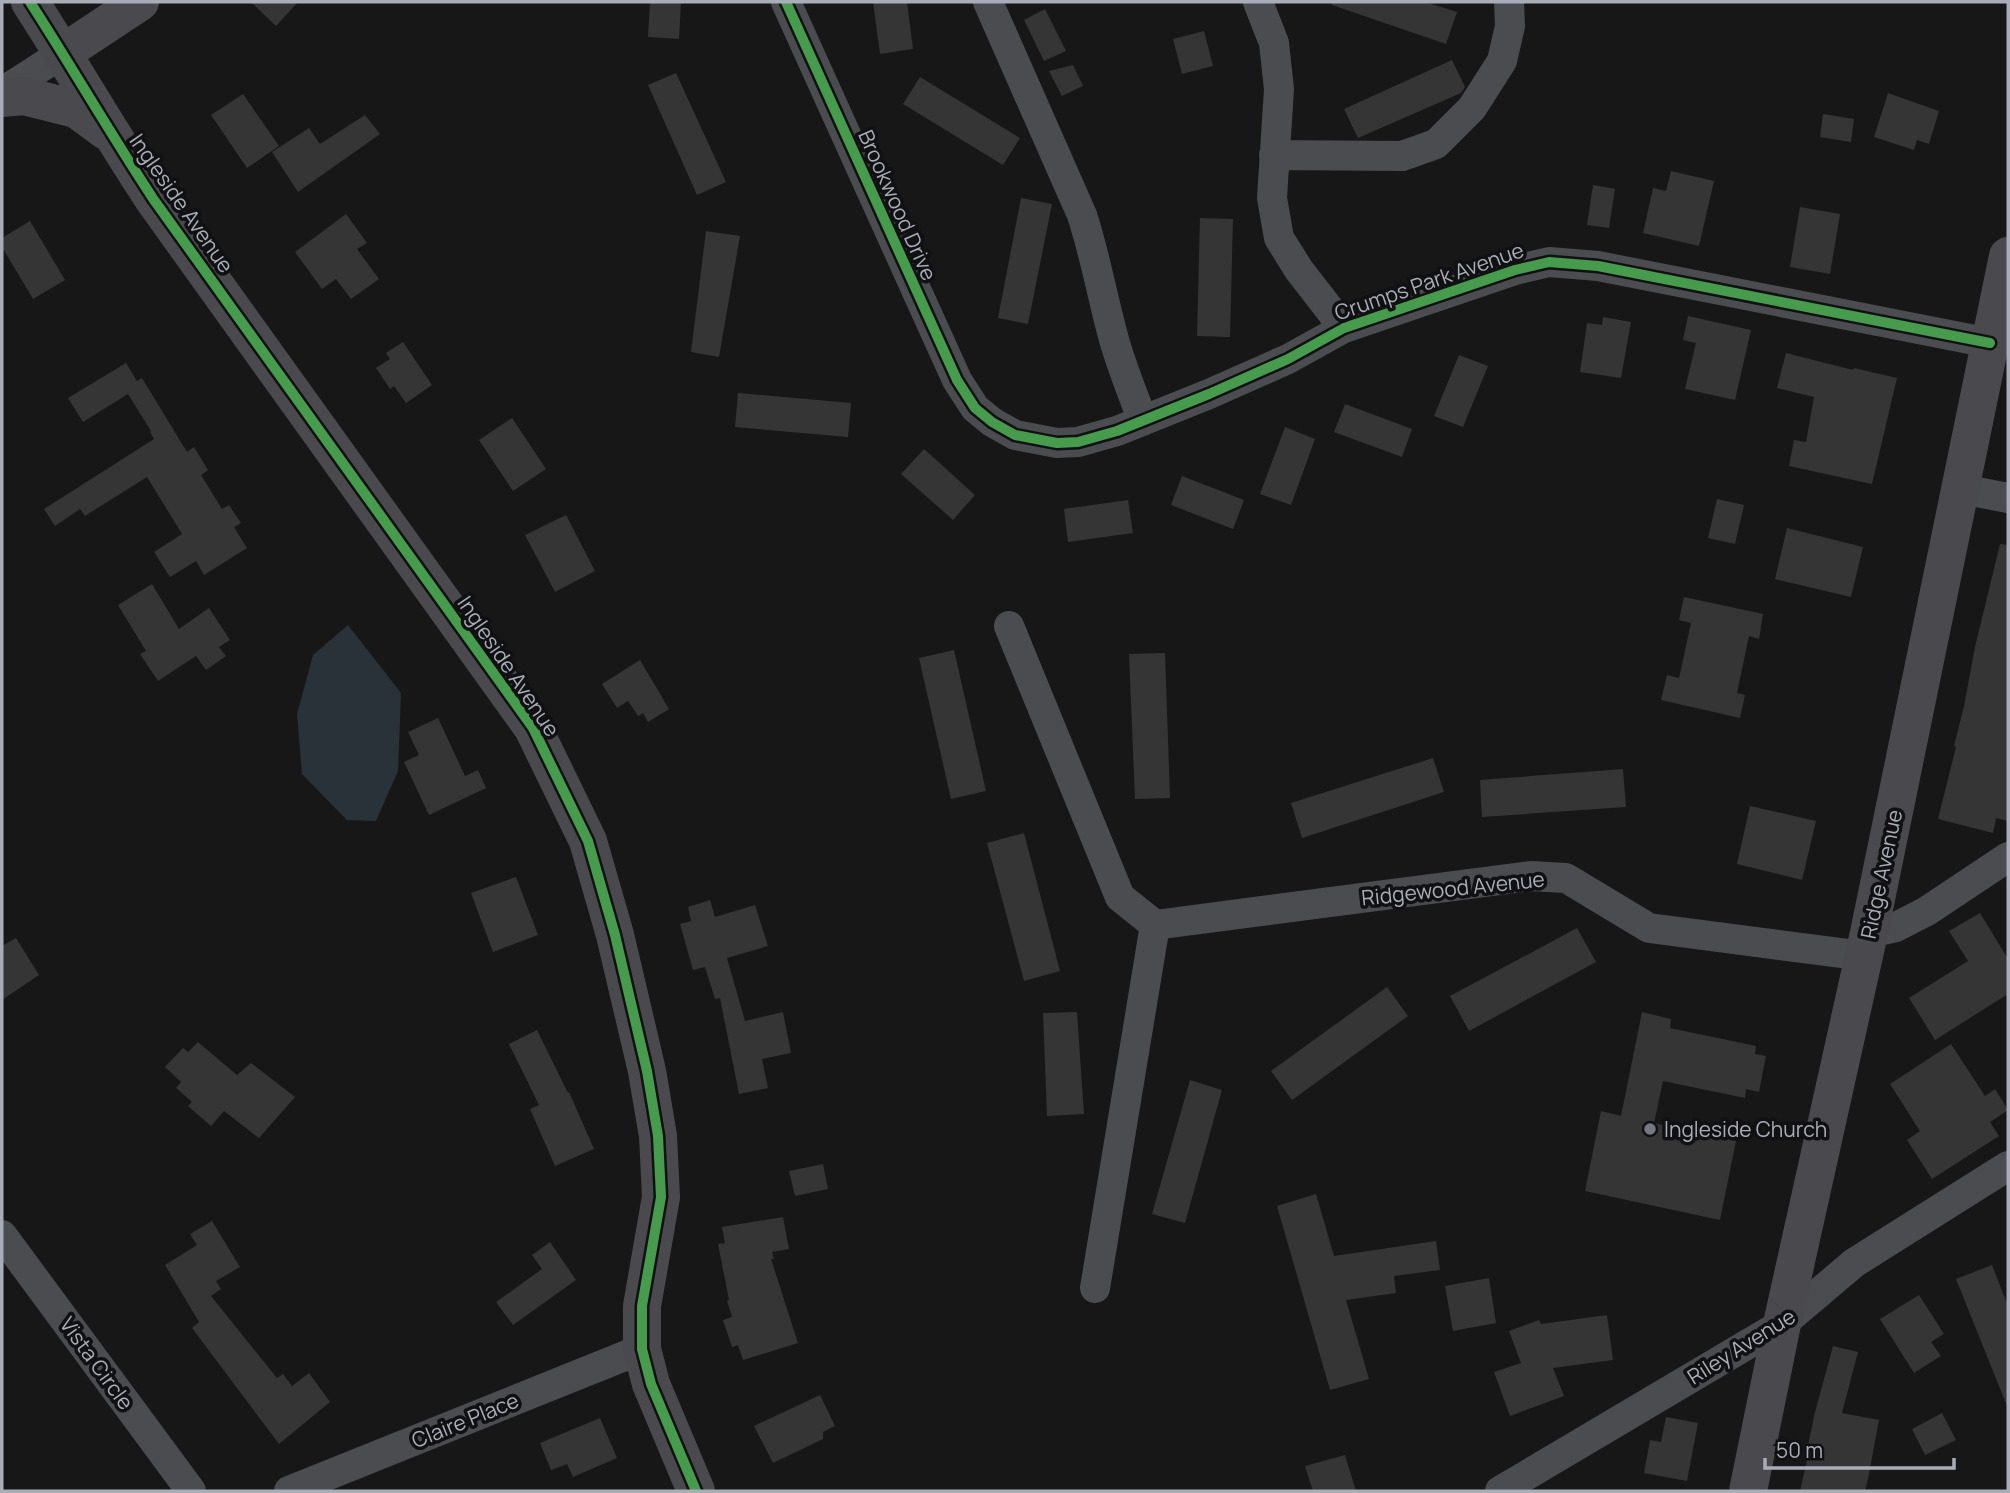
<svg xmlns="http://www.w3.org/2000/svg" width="2010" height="1493" font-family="Manrope,sans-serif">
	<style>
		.water { fill: #2a3239 }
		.building { fill: #353536 }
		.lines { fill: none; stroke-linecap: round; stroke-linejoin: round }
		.street { stroke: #4b4c50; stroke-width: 30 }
		.secondary { stroke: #4a4a4e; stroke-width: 38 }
		.cycleway-casing { stroke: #111113; stroke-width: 15 }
		.cycleway { stroke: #469c4c; stroke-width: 10 }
		.poi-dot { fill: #757880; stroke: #111113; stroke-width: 2.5 }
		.labels { text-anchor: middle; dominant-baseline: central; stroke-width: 7; stroke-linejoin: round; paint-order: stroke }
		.street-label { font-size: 21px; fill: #a8adb8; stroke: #111113 }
		.poi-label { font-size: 21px; fill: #a8adb8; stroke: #111113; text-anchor: start }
	</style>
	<rect width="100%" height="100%" fill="#171717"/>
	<path class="water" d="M 348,625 L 401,693 L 398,771 L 376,821 L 347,820 L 302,774 L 297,714 L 313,655 Z"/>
	<path class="building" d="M 251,2 L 298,2 L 276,26 Z
		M 650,2 L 681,2 L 679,39 L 648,37 Z
		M 873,2 L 907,2 L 913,49 L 880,54 Z
		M 1332,2 L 1425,2 L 1457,12 L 1446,44 L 1332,5 Z
		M 1045,9 L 1066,51 L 1044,61 L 1024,20 Z
		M 1204,31 L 1213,66 L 1182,74 L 1173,39 Z
		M 1452,60 L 1465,87 L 1461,93 L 1358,138 L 1344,109 Z
		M 1073,65 L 1083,86 L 1062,96 L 1049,71 Z
		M 676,73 L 726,182 L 697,195 L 648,85 Z
		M 920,77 L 1020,138 L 1003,165 L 903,104 Z
		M 1888,93 L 1939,111 L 1929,144 L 1917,140 L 1914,150 L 1874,137 Z
		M 243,94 L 279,146 L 247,168 L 211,115 Z
		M 1823,114 L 1854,119 L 1851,142 L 1820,137 Z
		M 365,115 L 380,134 L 298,192 L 272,152 L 309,128 L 320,144 Z
		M 1671,171 L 1714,181 L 1699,246 L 1643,233 L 1653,188 L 1666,191 Z
		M 1593,185 L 1615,189 L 1609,228 L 1587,225 Z
		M 1021,198 L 1052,204 L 1028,324 L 998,318 Z
		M 1800,207 L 1840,214 L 1830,274 L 1790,267 Z
		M 346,214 L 367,243 L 357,249 L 379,279 L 351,299 L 336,279 L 322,289 L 295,252 Z
		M 1200,218 L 1233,219 L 1230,337 L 1197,336 Z
		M 30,221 L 65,280 L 33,299 L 2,247 L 2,238 Z
		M 706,231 L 740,236 L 719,357 L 691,352 Z
		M 1688,316 L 1751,330 L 1735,400 L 1685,389 L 1696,343 L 1683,340 Z
		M 1603,317 L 1631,322 L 1621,378 L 1580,372 L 1587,323 L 1602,325 Z
		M 403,342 L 432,385 L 406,403 L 394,386 L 390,389 L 376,368 L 390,359 L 386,353 Z
		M 1786,353 L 1853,370 L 1854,368 L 1897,378 L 1872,484 L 1789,466 L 1794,440 L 1806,442 L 1814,397 L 1777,388 Z
		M 1459,355 L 1488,366 L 1463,427 L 1434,416 Z
		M 126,363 L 137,381 L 142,378 L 187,452 L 194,447 L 208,470 L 201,475 L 222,509 L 229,505 L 241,523 L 234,527 L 247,548 L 204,575 L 196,561 L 170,577 L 154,552 L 182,534 L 147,477 L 85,516 L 80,509 L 55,526 L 44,509 L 154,439 L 150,432 L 151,431 L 128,394 L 83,422 L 68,398 Z
		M 738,393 L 851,403 L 848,437 L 735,427 Z
		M 1345,404 L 1412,429 L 1402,457 L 1334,432 Z
		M 512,418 L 546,469 L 513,491 L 479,440 Z
		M 1285,427 L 1315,439 L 1291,505 L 1260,494 Z
		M 924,449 L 975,495 L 953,520 L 901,474 Z
		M 1182,476 L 1244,500 L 1233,529 L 1171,505 Z
		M 1717,499 L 1744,505 L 1735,544 L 1708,538 Z
		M 1128,500 L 1133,533 L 1068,542 L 1064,509 Z
		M 566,515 L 595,571 L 555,592 L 525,535 Z
		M 1787,528 L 1863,547 L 1851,597 L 1775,579 Z
		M 2000,544 L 2008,545 L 2008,821 L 1996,818 L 1993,833 L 1938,819 L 1956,747 L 1954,746 L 1964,706 L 1975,647 Z
		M 152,584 L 179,629 L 209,608 L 230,640 L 219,647 L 226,656 L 206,670 L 196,656 L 158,681 L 140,654 L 146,651 L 118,605 Z
		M 1684,597 L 1763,614 L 1759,639 L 1749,636 L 1737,693 L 1745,695 L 1740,718 L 1661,700 L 1667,675 L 1679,678 L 1691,623 L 1679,620 Z
		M 954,650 L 986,791 L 951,799 L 919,658 Z
		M 1165,653 L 1170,798 L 1135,799 L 1129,654 Z
		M 640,660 L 669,709 L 648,722 L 643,713 L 638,716 L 628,701 L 617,708 L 602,684 Z
		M 438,718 L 465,776 L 478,770 L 486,788 L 429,815 L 404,762 L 419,755 L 408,732 Z
		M 1433,758 L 1444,792 L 1302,838 L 1291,803 Z
		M 1623,769 L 1626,807 L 1482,817 L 1480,780 Z
		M 1750,806 L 1816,821 L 1802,880 L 1737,864 Z
		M 1024,833 L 1060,971 L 1024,981 L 987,843 Z
		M 516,877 L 538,935 L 493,952 L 471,893 Z
		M 710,900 L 715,917 L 755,905 L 768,946 L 727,958 L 745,1021 L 783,1012 L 791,1053 L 762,1059 L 768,1088 L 739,1094 L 720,998 L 715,999 L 705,967 L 693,970 L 680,924 L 691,921 L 688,907 Z
		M 1980,913 L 2008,959 L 2008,994 L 1935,1040 L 1909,998 L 1968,961 L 1949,931 Z
		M 1577,928 L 1596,962 L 1469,1031 L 1450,996 Z
		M 16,938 L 39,975 L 2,1000 L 2,946 Z
		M 1387,987 L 1408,1016 L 1292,1100 L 1271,1071 Z
		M 1077,1012 L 1084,1114 L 1047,1116 L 1043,1013 Z
		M 1642,1012 L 1671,1019 L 1670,1028 L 1756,1046 L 1755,1054 L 1766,1056 L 1759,1092 L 1746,1089 L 1745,1098 L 1663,1081 L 1654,1123 L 1736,1141 L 1720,1220 L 1585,1191 L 1601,1111 L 1621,1116 Z
		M 537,1030 L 568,1093 L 569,1092 L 594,1149 L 555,1166 L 530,1109 L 539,1105 L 509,1044 Z
		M 198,1042 L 237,1075 L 251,1063 L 295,1097 L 259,1138 L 224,1111 L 211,1126 L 188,1106 L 192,1102 L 176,1088 L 181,1082 L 165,1067 L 183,1048 L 188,1052 Z
		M 1951,1044 L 1985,1096 L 1995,1089 L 2008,1110 L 1990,1122 L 1999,1136 L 1932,1179 L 1907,1140 L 1920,1131 L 1890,1084 Z
		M 1190,1080 L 1222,1090 L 1185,1223 L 1152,1214 Z
		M 823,1164 L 828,1189 L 795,1196 L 789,1171 Z
		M 1316,1194 L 1334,1256 L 1436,1241 L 1440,1270 L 1394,1276 L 1396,1293 L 1346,1300 L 1369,1379 L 1330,1390 L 1277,1206 Z
		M 783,1217 L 789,1249 L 772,1252 L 774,1259 L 771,1259 L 798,1343 L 743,1360 L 738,1345 L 732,1347 L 723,1320 L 732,1317 L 727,1301 L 729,1300 L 718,1244 L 725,1243 L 722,1227 Z
		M 212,1221 L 240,1267 L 216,1281 L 221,1289 L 211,1296 L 277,1378 L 283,1374 L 292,1386 L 309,1373 L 330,1402 L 279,1444 L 192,1328 L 199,1322 L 165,1265 L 197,1245 L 190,1234 Z
		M 550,1242 L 576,1280 L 513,1325 L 496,1302 L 542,1269 L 532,1255 Z
		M 1992,1265 L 2008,1306 L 2007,1406 L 1956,1279 Z
		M 1489,1278 L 1496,1323 L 1453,1331 L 1445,1286 Z
		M 1919,1295 L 1944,1334 L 1931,1342 L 1941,1356 L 1914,1373 L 1880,1319 Z
		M 1607,1315 L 1613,1360 L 1553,1368 L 1564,1396 L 1510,1416 L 1494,1372 L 1521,1363 L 1509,1331 L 1539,1320 L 1541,1324 Z
		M 1833,1346 L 1858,1352 L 1842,1413 L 1879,1420 L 1868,1479 L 1865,1491 L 1800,1491 L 1809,1451 L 1807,1451 L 1814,1416 Z
		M 820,1395 L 835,1426 L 823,1432 L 823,1439 L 773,1463 L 754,1426 Z
		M 1942,1413 L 1956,1440 L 1925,1455 L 1912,1429 Z
		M 1666,1417 L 1698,1423 L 1687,1481 L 1644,1473 L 1650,1440 L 1661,1442 Z
		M 600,1418 L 617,1458 L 573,1477 L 567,1464 L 551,1470 L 540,1443 Z
		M 1345,1455 L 1356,1491 L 1313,1491 L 1305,1466 Z"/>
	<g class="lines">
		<path class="street" d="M 786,2 L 957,380 L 975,408 L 992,422 L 1015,435 L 1057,443 L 1078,442 L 1117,431 L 1209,394 L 1288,359 L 1344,328 L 1515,270 L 1549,262 L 1598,266 L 1990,343
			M 988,2 L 1082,215 C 1096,258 1103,301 1115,343 C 1123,370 1133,395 1143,421
			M 1258,2 L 1274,43 L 1279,89 L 1272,198 L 1279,238 L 1299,270 L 1344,328
			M 2,92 L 63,53
			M 1274,155 L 1402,156 L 1436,144 L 1472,108 L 1502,61 L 1510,26 L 1509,2
			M 1961,489 L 2008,498
			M 1009,626 L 1120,897 L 1155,925 L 1095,1288
			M 1155,925 L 1530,876 L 1566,878 L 1649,928 L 1864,956
			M 1869,933 L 1896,927 L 1927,911 L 2008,857
			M 2,1235 L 191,1491
			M 289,1491 L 642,1349
			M 1500,1491 L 1782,1324 L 1854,1263 L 2008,1166"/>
		<path class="secondary" d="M 30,2 C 72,67 111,135 154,200 L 533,728 L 588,841 L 615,935 L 647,1071 L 658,1136 L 661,1197 L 642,1306 L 642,1349 L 651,1384 L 696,1491
			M 63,53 L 140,2
			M 2,98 L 24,96 L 76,109 L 106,131
			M 1748,1491 L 1782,1324 L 1869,933 L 2008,256"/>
		<g class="cycleway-casing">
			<path id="cycleway" d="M 30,2 C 72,67 111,135 154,200 L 533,728 L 588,841 L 615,935 L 647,1071 L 658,1136 L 661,1197 L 642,1306 L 642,1349 L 651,1384 L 696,1491
				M 786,2 L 957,380 L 975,408 L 992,422 L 1015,435 L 1057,443 L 1078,442 L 1117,431 L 1209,394 L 1288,359 L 1344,328 L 1515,270 L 1549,262 L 1598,266 L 1990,343"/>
		</g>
		<use href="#cycleway" class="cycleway"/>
	</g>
	<circle class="poi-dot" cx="1650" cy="1129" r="7"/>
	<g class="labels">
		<g class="street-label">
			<text transform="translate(182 203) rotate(55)">Ingleside Avenue</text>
			<text transform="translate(898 205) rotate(66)">Brookwood Drive</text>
			<text transform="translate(1429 281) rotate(-19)">Crumps Park Avenue</text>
			<text transform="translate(509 666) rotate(56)">Ingleside Avenue</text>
			<text transform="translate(1881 874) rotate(-78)">Ridge Avenue</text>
			<text transform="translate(1453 888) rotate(-6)">Ridgewood Avenue</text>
			<text transform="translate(1741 1346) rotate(-32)">Riley Avenue</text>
			<text transform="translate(97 1363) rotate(54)">Vista Circle</text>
			<text transform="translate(465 1420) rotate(-22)">Claire Place</text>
		</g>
		<g class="poi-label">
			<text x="1664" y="1129">Ingleside Church</text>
		</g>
	</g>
	<rect width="2010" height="1493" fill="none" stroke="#a8adb8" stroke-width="7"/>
	<path d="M1765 1458v10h189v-10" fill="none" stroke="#a8adb8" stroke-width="3.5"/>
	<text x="1776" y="1458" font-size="21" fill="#a8adb8" stroke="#111113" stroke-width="5" paint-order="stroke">50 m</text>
</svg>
